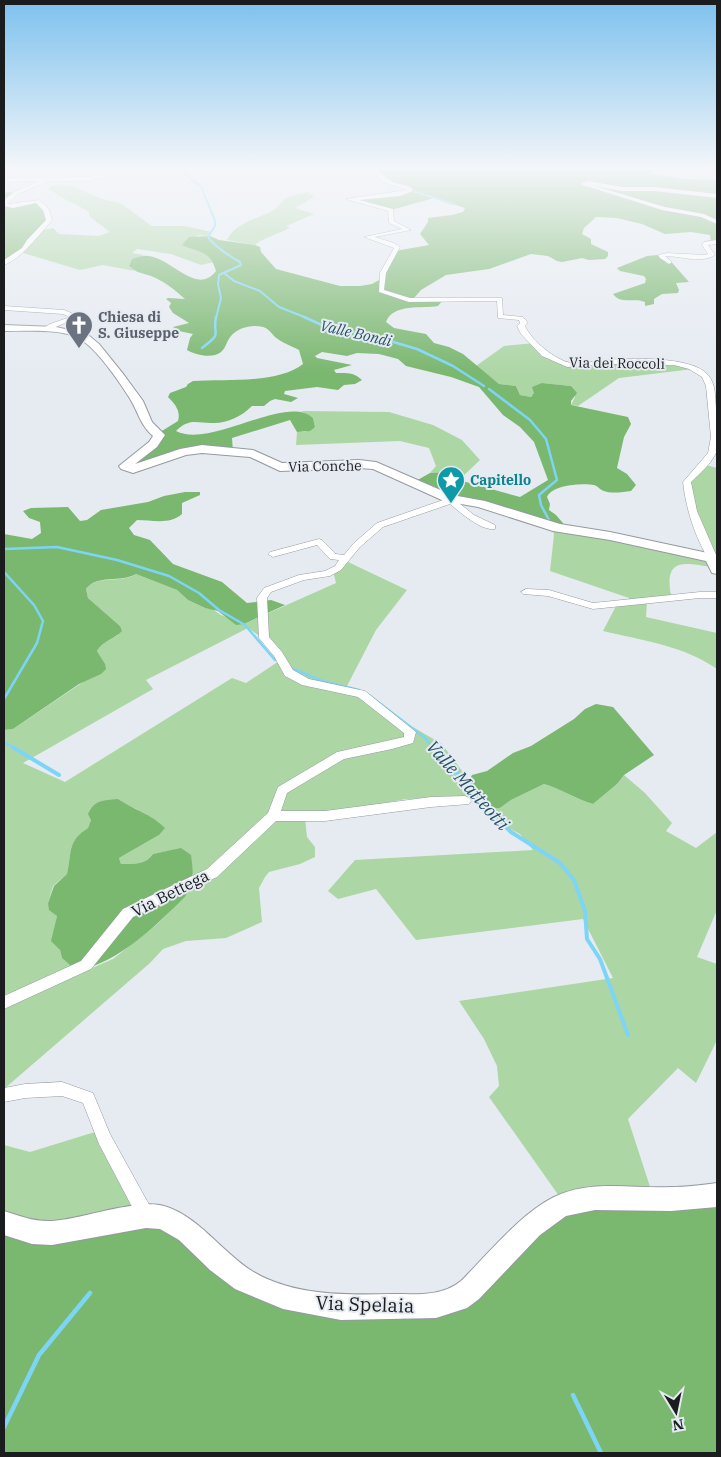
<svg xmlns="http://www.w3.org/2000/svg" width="721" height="1457" font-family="'IBM Plex Serif',serif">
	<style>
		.green { fill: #add6a5; fill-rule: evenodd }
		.forest { fill: #7ab76f }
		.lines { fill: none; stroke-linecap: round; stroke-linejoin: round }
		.stream-far3 { stroke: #7dd5f6; stroke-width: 2 }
		.stream-far2 { stroke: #7dd5f6; stroke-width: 2.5 }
		.stream-far1 { stroke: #7dd5f6; stroke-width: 4 }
		.stream { stroke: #7dd5f6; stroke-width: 4.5 }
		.street-casing { stroke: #959aa0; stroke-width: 1 }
		.secondary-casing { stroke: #959aa0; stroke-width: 2 }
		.street { fill: #fff; fill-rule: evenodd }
		.secondary { fill: #fff; fill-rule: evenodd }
		.labels { text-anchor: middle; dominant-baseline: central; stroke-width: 4; stroke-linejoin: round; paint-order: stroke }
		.far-worship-label { font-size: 14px; font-weight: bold; fill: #5b616d; stroke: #e6ebf2; text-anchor: start }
		.far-street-label { font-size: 14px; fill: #1a1c1e; stroke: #e6ebf2 }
		.far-culture-label { font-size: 14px; font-weight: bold; fill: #0d838f; stroke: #e6ebf2; text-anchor: start }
		.far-water-label { font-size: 15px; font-style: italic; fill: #225365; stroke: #e6ebf2 }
		.street-label { font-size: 16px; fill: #1a1c1e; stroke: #e6ebf2 }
		.water-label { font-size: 18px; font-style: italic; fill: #225365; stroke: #e6ebf2 }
		.near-street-label { font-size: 19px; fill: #1a1c1e; stroke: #e6ebf2 }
	</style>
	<rect width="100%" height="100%" fill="#e6ebf2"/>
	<path class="green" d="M 56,185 L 72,186 L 102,199 L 120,203 L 152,226 L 184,226 L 212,232 L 210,236 L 198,235 L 185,246 C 195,249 210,252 214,262 L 201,265 L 171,254 L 137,249 L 132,253 L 144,255 L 132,259 L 129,266 L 135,271 L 103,265 L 80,270 L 20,252 L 39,231 L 53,228 L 59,234 L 99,236 L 110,232 L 90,217 L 89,212 C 76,203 62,200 48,188 Z
		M 308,192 L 314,197 L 295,208 L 314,214 L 286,226 L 290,228 L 260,241 L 255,245 L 227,240 C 236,222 258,219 274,210 C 278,208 280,202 285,199 C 291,195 301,194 308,192 Z
		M 535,343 L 537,348 L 576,367 L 614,361 L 678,366 L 693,369 L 619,378 L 578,406 L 571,405 L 575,397 L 571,386 L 542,383 L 531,397 L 520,395 L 516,386 L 499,384 L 476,366 L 504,346 Z
		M 301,411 L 389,412 L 433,425 L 462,440 L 480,460 L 459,480 L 447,472 L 430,473 L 436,466 L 429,448 L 400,441 L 296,445 L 297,432 L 305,432 L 315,427 L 313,418 Z
		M 699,463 L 717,468 L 717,568 C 689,564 663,554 671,595 L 647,602 L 646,617 L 717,633 L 717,669 C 685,646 641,640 603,631 L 616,606 L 628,603 L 629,598 L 550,571 L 554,535 L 552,526 L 709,559 L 687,498 L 686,479 Z
		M 346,561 L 407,590 L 376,630 L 346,688 L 442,744 L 468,779 L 466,786 L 475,797 L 406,799 L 305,818 L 307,837 L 315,847 L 315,857 L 300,864 L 269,872 L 265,877 L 259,888 L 262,922 L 226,938 L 186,941 L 163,949 L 150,963 L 4,1089 L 4,730 L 13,729 L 86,680 L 102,660 L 97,651 L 99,646 L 118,635 L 120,626 L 88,598 L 86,589 C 97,574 121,584 136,574 L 177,590 L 188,600 L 205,608 L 212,609 L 221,615 L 244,624 L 336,583 L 333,571 ZM 248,628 L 268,642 L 282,659 L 246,683 L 232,678 L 65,782 L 23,763 L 153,689 L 146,680 ZM 118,799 L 128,806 L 137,809 L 159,835 L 119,858 L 121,864 C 133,864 146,865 153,854 L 181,849 L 194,877 L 189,891 L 185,897 L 155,926 L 113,959 L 92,968 L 62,958 L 60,950 L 52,941 L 57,916 L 48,903 L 53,886 L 67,874 C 72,852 67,841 88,828 L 91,820 Z
		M 624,775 L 645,793 L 672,823 L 666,831 L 696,848 L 717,832 L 717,910 L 697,957 L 717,964 L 717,1040 L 696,1083 L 678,1068 L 628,1119 L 655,1202 L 564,1203 L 489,1097 L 499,1086 L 497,1066 L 484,1039 L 459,1001 L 613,978 L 583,919 L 416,940 L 376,889 L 338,899 L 328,891 L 355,860 L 533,850 L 520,834 L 499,823 L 492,809 L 500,808 L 511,800 L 544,784 C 561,789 576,799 593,804 L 617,784 Z
		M 95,1132 L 140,1217 L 17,1230 L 4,1225 L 4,1145 L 30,1152 Z"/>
	<path class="forest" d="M 376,170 L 656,170 L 648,173 L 684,179 L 717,180 L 717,242 L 711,241 L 710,235 L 691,232 L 665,234 L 642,224 L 617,218 L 596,217 L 584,228 L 582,234 L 591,239 L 591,244 L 608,252 L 608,256 L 605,259 L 589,260 L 582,258 L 562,262 L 557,261 L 548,256 L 531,254 L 489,269 L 446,275 L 421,290 L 414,298 L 443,300 L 438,306 C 422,309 393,303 386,322 L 394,328 L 426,334 L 434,343 L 449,347 L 463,354 L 499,384 L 516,386 L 520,395 L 531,397 L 534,393 L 532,387 L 542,383 L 571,386 L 577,393 L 571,401 L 571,405 L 628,417 L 631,424 L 624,437 L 617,468 L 627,474 L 636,485 L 631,491 C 623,492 612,494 604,491 C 600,490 598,486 594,485 C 582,483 552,485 547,497 L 550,504 L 549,510 L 556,515 L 568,529 L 451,500 L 414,482 L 430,473 L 447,472 L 459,480 L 520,497 L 548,480 L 534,442 L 520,427 L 503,415 L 479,387 L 451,377 L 406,366 L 398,359 L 379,354 L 357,353 L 347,356 L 322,352 L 315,356 L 317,358 L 352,365 L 334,370 L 336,373 C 346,373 354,372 362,380 L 355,384 L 344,385 L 338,390 L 317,387 L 285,391 L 284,394 L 298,398 L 291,402 L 275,399 L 270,401 L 264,406 L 252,406 C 242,416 228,423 214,423 C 199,424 190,417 176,431 C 211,449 287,393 313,418 L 315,427 L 310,431 L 297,432 L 290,420 L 232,438 L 233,452 L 199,450 L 140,467 L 123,466 L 123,463 L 154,440 L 157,434 L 178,421 C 181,411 175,404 168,397 L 170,393 L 186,387 L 188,384 L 193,381 C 224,379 278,384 303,364 L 299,350 C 292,346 282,343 275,337 C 271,333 269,329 263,327 C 253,324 238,327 231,336 C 227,340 226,348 221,352 C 212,359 196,355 187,350 L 190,338 L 193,334 L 179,331 L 173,327 L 189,323 L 173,313 L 169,307 L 171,303 L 166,299 L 168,298 L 185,299 C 175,290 164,281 151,276 C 143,273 136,273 129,266 L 132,259 C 135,258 140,256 143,256 C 169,253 195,298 216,271 C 210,250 200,253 182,245 L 189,237 L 210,236 L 219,240 L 255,245 L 260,247 L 261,252 L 276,269 L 340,286 L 360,286 L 372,284 L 381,279 L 395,251 L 429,245 L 420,234 L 428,222 L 428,218 L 452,215 L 463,212 L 465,208 L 434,198 L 391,210 L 378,205 L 346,198 L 395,195 L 411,190 L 397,186 Z
		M 7,192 L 16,193 L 5,205 L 21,204 L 30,201 L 37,201 L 44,205 L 49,220 L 20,252 L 8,260 L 4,259 L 4,194 Z
		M 658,255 L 667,257 L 689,282 L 676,283 L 679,290 L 678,293 L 662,294 L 654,299 L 654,304 L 645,306 L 645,302 C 634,297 621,305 613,294 L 645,283 L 646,279 L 644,276 L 620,271 L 617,268 L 647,256 Z
		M 185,492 L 200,492 L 200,495 L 182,503 L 182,514 C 170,525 152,520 137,520 L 129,528 L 134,535 L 150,540 L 173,564 L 222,582 L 247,603 L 271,600 L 285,605 L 244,624 L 236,625 L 218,611 L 205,608 L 188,600 L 177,590 L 136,574 C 121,583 97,574 86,589 L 88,598 L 120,626 L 122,631 C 115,639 102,641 97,651 L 105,664 L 106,669 L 101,674 L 79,684 L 13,729 L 4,730 L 4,534 L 32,539 L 41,533 L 40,522 L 29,518 L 23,511 L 31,508 L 68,507 L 80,521 L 87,520 L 101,510 L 148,502 L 164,496 Z
		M 596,704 L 613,707 L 654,755 L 624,775 L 617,784 L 593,804 C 576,799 561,789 544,784 L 511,800 L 500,808 L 492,809 L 479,803 L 466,786 L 472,775 L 487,771 L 513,753 L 531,746 L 574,719 L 585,709 Z
		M 118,799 C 134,810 151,814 165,828 L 159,835 L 119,858 L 121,864 C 133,864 146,865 153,854 L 181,848 L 191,855 C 193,870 195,883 185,897 C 154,927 121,961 77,971 L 62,958 L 60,950 L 51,941 L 57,916 L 49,910 L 48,903 L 54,886 L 67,874 C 72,852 67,841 88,828 L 91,820 L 88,814 C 95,799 103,801 118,799 Z
		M 712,1197 L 717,1205 L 717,1453 L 4,1453 L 4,1225 L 17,1230 L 156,1215 L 250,1285 L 310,1304 L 432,1301 L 466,1281 L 564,1203 Z"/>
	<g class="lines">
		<path class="stream-far3" d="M 178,170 L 201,186 L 215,221 L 215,226 L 208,237 C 212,244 232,258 240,262 L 241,265 L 219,275 L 218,284 L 221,298 L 216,318
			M 413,191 L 453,204
			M 224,273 L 234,281 L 260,291 L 279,307 L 307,318"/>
		<path class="stream-far2" d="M 304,317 L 333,330 L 363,333 L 417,349 L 453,366 L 484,386
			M 202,348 C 224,331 212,337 216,317
			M 489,389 L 530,420 L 546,439 L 557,480 L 539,495 L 541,505 L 550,522
			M 4,549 L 57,547 L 117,560 L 169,576 L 199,593 L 219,610 L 245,625 L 275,660
			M 4,572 L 34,605 L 43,621 L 37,643 L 4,699
			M 289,667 L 322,681 L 359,690
			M 369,695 L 425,738 L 434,749
			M 4,742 L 16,749"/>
		<path class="stream-far1" d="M 14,748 L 59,775
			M 433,748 L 445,763 L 461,776 L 473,794 L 511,832 L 560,863 L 574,880 L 585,911 L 587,939 L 600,959 L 628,1035"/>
		<path class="stream" d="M 573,1395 L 601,1453
			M 4,1427 L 39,1355 L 90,1293"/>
		<g class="street-casing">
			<path id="street" d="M 122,170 L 134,170 L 88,181 L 49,181 L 18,194 L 8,204 L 39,200 L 49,209 L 52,220 C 39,235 22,258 4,265 L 4,260 L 22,248 L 27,240 L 46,220 L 43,210 L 36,203 L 13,208 L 4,206 L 4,200 L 14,192 L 39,181 L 8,182 L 4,180 L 4,176 L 9,178 L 88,177 Z
				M 372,170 L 377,170 L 392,182 L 411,187 L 413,191 L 400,196 L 359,200 L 393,209 L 394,221 L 411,230 L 375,237 L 394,243 L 400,247 L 386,273 L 384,290 L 410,298 L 502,298 L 503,315 L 523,317 L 528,323 L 525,326 C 532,341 555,360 571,363 C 582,364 595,361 605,360 C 629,358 693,356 708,375 C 716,384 715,397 716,408 C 717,418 720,444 716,453 C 711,464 699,474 691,482 L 697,511 L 717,557 L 717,564 L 709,560 C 695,537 686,509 683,482 L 708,453 L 711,437 L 706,386 L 702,377 L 689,369 L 674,365 L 611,364 L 567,367 L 542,356 L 521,334 L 517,326 L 520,323 L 519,320 L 498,318 L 497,301 L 409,302 L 379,292 L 380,273 L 394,248 L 364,237 L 402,229 L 389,223 L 388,211 L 346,199 L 407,190 L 383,182 Z
				M 588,181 L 622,187 L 655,187 L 717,194 L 717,198 L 655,191 L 622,191 L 595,186 L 665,207 L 704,214 L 717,220 L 717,224 L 701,217 L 662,210 L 580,184 Z
				M 717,240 L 717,244 L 708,245 L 715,255 C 701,264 682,256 665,256 L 672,262 L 669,264 L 660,258 L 658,255 L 667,253 L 705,255 L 708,254 L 702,245 L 704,242 Z
				M 4,306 L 64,310 L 76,315 L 77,318 L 46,331 L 42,329 L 50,324 L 70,317 L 63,314 L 4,310 Z
				M 449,495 L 474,515 L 495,525 L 495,529 C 481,531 461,513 450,504 L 383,527 L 360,547 L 341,570 L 330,576 L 304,580 L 271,592 L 267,598 L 269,637 L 282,652 L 293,670 L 309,679 L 365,691 L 416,732 L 413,743 L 392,749 L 344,759 L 287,793 L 281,811 L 325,811 L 431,797 L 465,796 L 469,798 L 471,801 L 469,804 L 431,807 L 325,821 L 276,821 L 217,877 L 133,917 L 91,969 L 4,1009 L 4,996 L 81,961 L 123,909 L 207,869 L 268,813 L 278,787 L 337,752 L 404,737 L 404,733 L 358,697 L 302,685 L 285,676 L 274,656 L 259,638 L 257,598 L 264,588 L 299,575 L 325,571 L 335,566 L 339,560 L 330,559 L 317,545 L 273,557 L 268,554 L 270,552 L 319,539 L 322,540 L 336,554 L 344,555 L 354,543 L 377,523 L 443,500 L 446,496 Z
				M 526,589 L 549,590 L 593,603 L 700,592 L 717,592 L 717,598 L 700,598 L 593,609 L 548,596 L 523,594 L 521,592 Z
				M 62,1082 L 93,1093 L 110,1134 L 152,1210 L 154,1216 L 152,1222 L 146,1224 L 140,1222 L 99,1144 L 83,1103 L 62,1096 L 25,1098 L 4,1102 L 4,1088 L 25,1084 Z"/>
		</g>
		<g class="secondary-casing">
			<path id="secondary" d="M 4,325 L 56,327 L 87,334 L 99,344 L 124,375 L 143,401 L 152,422 L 165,435 L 157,447 L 135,464 L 180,449 L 202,445 L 253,450 L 282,463 L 359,460 L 376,462 L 452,495 L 485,501 L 560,524 L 610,532 L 717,555 L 717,574 L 712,573 L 706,561 L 610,540 L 553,531 L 478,507 L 444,501 L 373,469 L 359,468 L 280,471 L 250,457 L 202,453 L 186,455 L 133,473 L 121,469 L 119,466 L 149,442 L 153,436 C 140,425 138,411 129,397 C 118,380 97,349 80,339 C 63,328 24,331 4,331 Z
				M 717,1183 L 717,1207 L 671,1211 L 595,1210 L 566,1216 L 540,1235 L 479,1299 L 467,1308 L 436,1318 L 341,1320 L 283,1309 L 235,1289 L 210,1270 L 179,1240 L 160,1229 L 146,1228 L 52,1245 L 32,1244 L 4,1235 L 4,1211 C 20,1216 35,1222 52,1221 C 82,1219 138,1198 164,1206 C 197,1215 223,1253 252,1271 C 293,1296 346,1295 392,1294 C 417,1294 441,1297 461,1281 C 488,1254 520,1214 554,1197 C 590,1179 633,1189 671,1187 C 687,1187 702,1185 717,1183 Z"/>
		</g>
		<use href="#street" class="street"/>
		<use href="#secondary" class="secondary"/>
	</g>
	<linearGradient id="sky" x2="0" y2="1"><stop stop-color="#7dc1ee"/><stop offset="0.45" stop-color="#f4f6f9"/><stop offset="1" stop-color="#f4f6f9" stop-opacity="0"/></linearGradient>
	<rect width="721" height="374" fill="url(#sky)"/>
	<defs>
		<g id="church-pin" transform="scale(1.4375)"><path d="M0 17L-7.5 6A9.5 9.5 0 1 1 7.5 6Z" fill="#6b7280" stroke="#e6ebf2"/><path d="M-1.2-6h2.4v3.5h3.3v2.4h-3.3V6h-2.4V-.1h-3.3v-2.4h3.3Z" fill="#fff"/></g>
		<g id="sight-pin" transform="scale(1.4375)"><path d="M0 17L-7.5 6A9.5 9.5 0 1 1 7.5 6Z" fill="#0f9aa8" stroke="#e6ebf2"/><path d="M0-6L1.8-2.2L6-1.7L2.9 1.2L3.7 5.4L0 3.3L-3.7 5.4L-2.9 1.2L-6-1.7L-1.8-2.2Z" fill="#fff"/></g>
	</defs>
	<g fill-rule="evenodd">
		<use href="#church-pin" x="79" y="325"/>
		<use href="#sight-pin" x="451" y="480"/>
	</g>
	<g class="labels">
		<g class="far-worship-label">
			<text x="98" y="317">Chiesa di<tspan x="98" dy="16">S. Giuseppe</tspan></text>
		</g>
		<g class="far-street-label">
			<text transform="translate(617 363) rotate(1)">Via dei Roccoli</text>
			<text transform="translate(325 466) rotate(-1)">Via Conche</text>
		</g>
		<g class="far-culture-label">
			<text x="470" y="480">Capitello</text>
		</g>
		<g class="far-water-label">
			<text transform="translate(356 333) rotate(13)">Valle Bondi</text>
		</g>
		<g class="street-label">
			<text transform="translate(170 893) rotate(-27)">Via Bettega</text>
		</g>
		<g class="water-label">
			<text transform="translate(468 785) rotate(48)">Valle Matteotti</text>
		</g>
		<g class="near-street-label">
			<text transform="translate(365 1304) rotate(2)">Via Spelaia</text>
		</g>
	</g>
	<rect width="721" height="1457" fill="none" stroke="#1a1c1e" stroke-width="10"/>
	<g transform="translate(676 1412) rotate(170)" stroke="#e6ebf2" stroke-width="4" paint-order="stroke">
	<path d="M0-4L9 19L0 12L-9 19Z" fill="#1a1c1e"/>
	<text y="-8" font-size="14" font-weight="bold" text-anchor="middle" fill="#1a1c1e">N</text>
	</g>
</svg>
